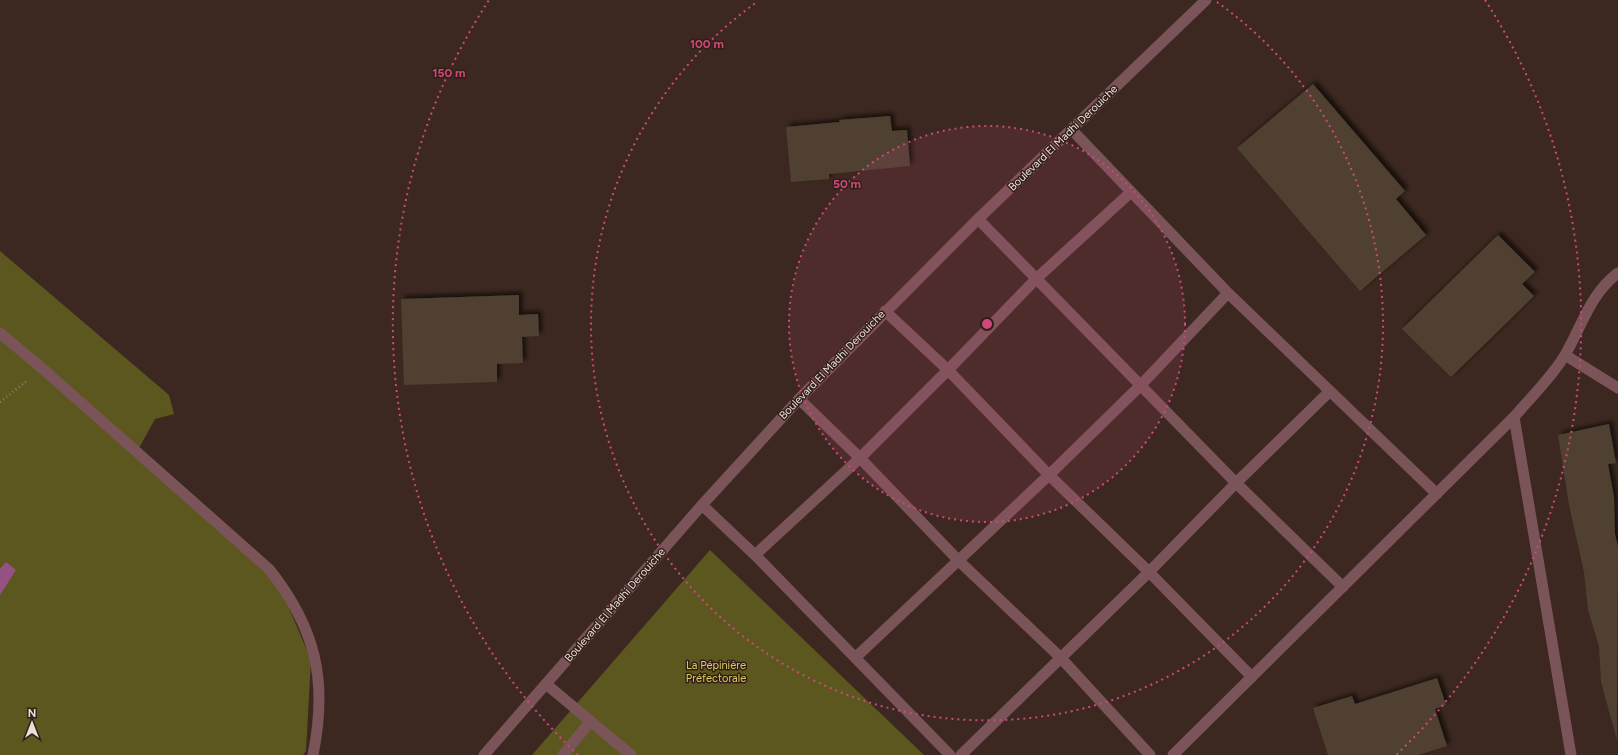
<svg xmlns="http://www.w3.org/2000/svg" width="1618" height="755" font-family="Figtree,sans-serif">
	<style>
		.green { fill: #5c571e }
		.water { fill: #955182 }
		.building { fill: #4f4130; filter: url(#shadow) }
		.lines { fill: none; stroke-linecap: round; stroke-linejoin: round }
		.path { stroke: #8b7b74; stroke-width: 2.5; stroke-dasharray: 1 3; stroke-linecap: butt }
		.service { stroke: #7a5459; stroke-width: 11 }
		.minor { stroke: #7a5459; stroke-width: 11 }
		.tertiary { stroke: #7a5459; stroke-width: 11 }
		.ring { fill: none; stroke: #cc4a7b; stroke-width: 2; stroke-dasharray: 2 4 }
		.labels { text-anchor: middle; dominant-baseline: central; stroke-width: 3; stroke-linejoin: round; paint-order: stroke }
		.street-label { font-size: 11px; fill: #ecdfda; stroke: #311e17 }
		.park-label { font-size: 11px; fill: #dad057; stroke: #311e17 }
		.centre { fill: #cc4a7b; stroke: #311e17; stroke-width: 2 }
		.ring-label { font-size: 12px; text-anchor: middle; font-weight: bold; fill: #cc4a7b; stroke: #311e17; stroke-width: 3; stroke-linejoin: round; paint-order: stroke }
	</style>
	<defs>
		<filter id="shadow"><feDropShadow dx="3.5" dy="-3.5" stdDeviation="2" flood-color="#0009"/></filter>
	</defs>
	<rect width="100%" height="100%" fill="#3c2820"/>
	<path class="green" d="M 0,251 L 169,395 L 174,414 L 155,419 L 139,448 L 276,577 L 311,660 L 306,751 L 303,755 L 0,755 Z
		M 710,550 L 924,755 L 532,755 Z"/>
	<path class="water" d="M 6,562 L 16,570 L 0,595 L 0,569 Z"/>
	<path class="building" d="M 1313,84 L 1405,191 L 1396,199 L 1426,235 L 1360,291 L 1237,148 Z
		M 890,116 L 892,131 L 907,130 L 910,166 L 829,174 L 829,179 L 791,182 L 786,127 L 840,122 L 839,120 Z
		M 1498,235 L 1535,272 L 1522,284 L 1534,296 L 1451,377 L 1402,329 Z
		M 519,295 L 519,315 L 538,314 L 539,336 L 522,337 L 523,363 L 497,364 L 497,382 L 404,385 L 401,299 Z
		M 1609,424 L 1616,463 L 1608,464 L 1614,497 L 1615,534 L 1618,547 L 1617,740 L 1601,682 L 1599,646 L 1588,610 L 1584,572 L 1569,505 L 1558,435 Z
		M 1437,678 L 1446,705 L 1435,709 L 1447,746 L 1418,755 L 1328,755 L 1313,708 L 1352,696 L 1355,704 Z"/>
	<g class="lines">
		<path class="path" d="M 0,402 L 28,380"/>
		<path class="service" d="M 0,333 L 43,369 L 269,569 C 316,628 328,681 313,755
			M 546,684 L 631,755
			M 563,755 L 590,722"/>
		<path class="minor" d="M 1072,130 L 1228,293 L 1437,494
			M 978,219 L 1236,483 L 1343,587
			M 885,311 L 948,370 L 1049,475 L 1149,572 L 1252,677
			M 1565,355 L 1618,388
			M 799,399 L 860,458 L 959,561 L 1060,657 L 1150,755
			M 1514,417 L 1571,755
			M 702,505 L 755,555 L 950,755
			M 755,555 L 860,458 L 948,370 L 1037,278 L 1131,192
			M 856,657 L 1049,475 L 1140,386 L 1228,293
			M 961,755 L 1149,572 L 1236,483 L 1330,391
			M 1173,755 L 1514,417 C 1531,397 1552,377 1565,355 C 1582,326 1590,294 1618,273"/>
		<path class="tertiary" d="M 484,755 L 702,505 L 799,399 L 978,219 L 1206,0"/>
	</g>
	<circle cx="987" cy="324" r="198" fill="#cc4a7b" fill-opacity=".12"/>
	<g class="ring">
		<circle cx="987" cy="324" r="198"/>
		<path d="M1217 2A396 396 0 1 1 757 2"/>
		<path d="M578 755A594 594 0 0 1 489 0M1485 0A594 594 0 0 1 1396 755"/>
	</g>
	<g class="labels">
		<g class="street-label">
			<text transform="translate(1063 138) rotate(-44)">Boulevard El Madhi Derouiche</text>
			<text transform="translate(832 365) rotate(-46)">Boulevard El Madhi Derouiche</text>
			<text transform="translate(615 605) rotate(-49)">Boulevard El Madhi Derouiche</text>
		</g>
		<g class="park-label">
			<text x="716" y="665">La Pépinière<tspan x="716" dy="13">Préfectorale</tspan></text>
		</g>
	</g>
	<circle cx="987" cy="324" r="6" class="centre"/>
	<g class="ring-label">
		<text x="707" y="48">100 m</text>
		<text x="449" y="77">150 m</text>
		<text x="847" y="188">50 m</text>
	</g>
	<g transform="translate(32 723)" stroke="#311e17" stroke-width="3" paint-order="stroke">
	<path d="M0-3L7 15L0 10L-7 15Z" fill="#ecdfda"/>
	<text y="-6" font-size="11" font-weight="bold" text-anchor="middle" fill="#ecdfda">N</text>
	</g>
</svg>
